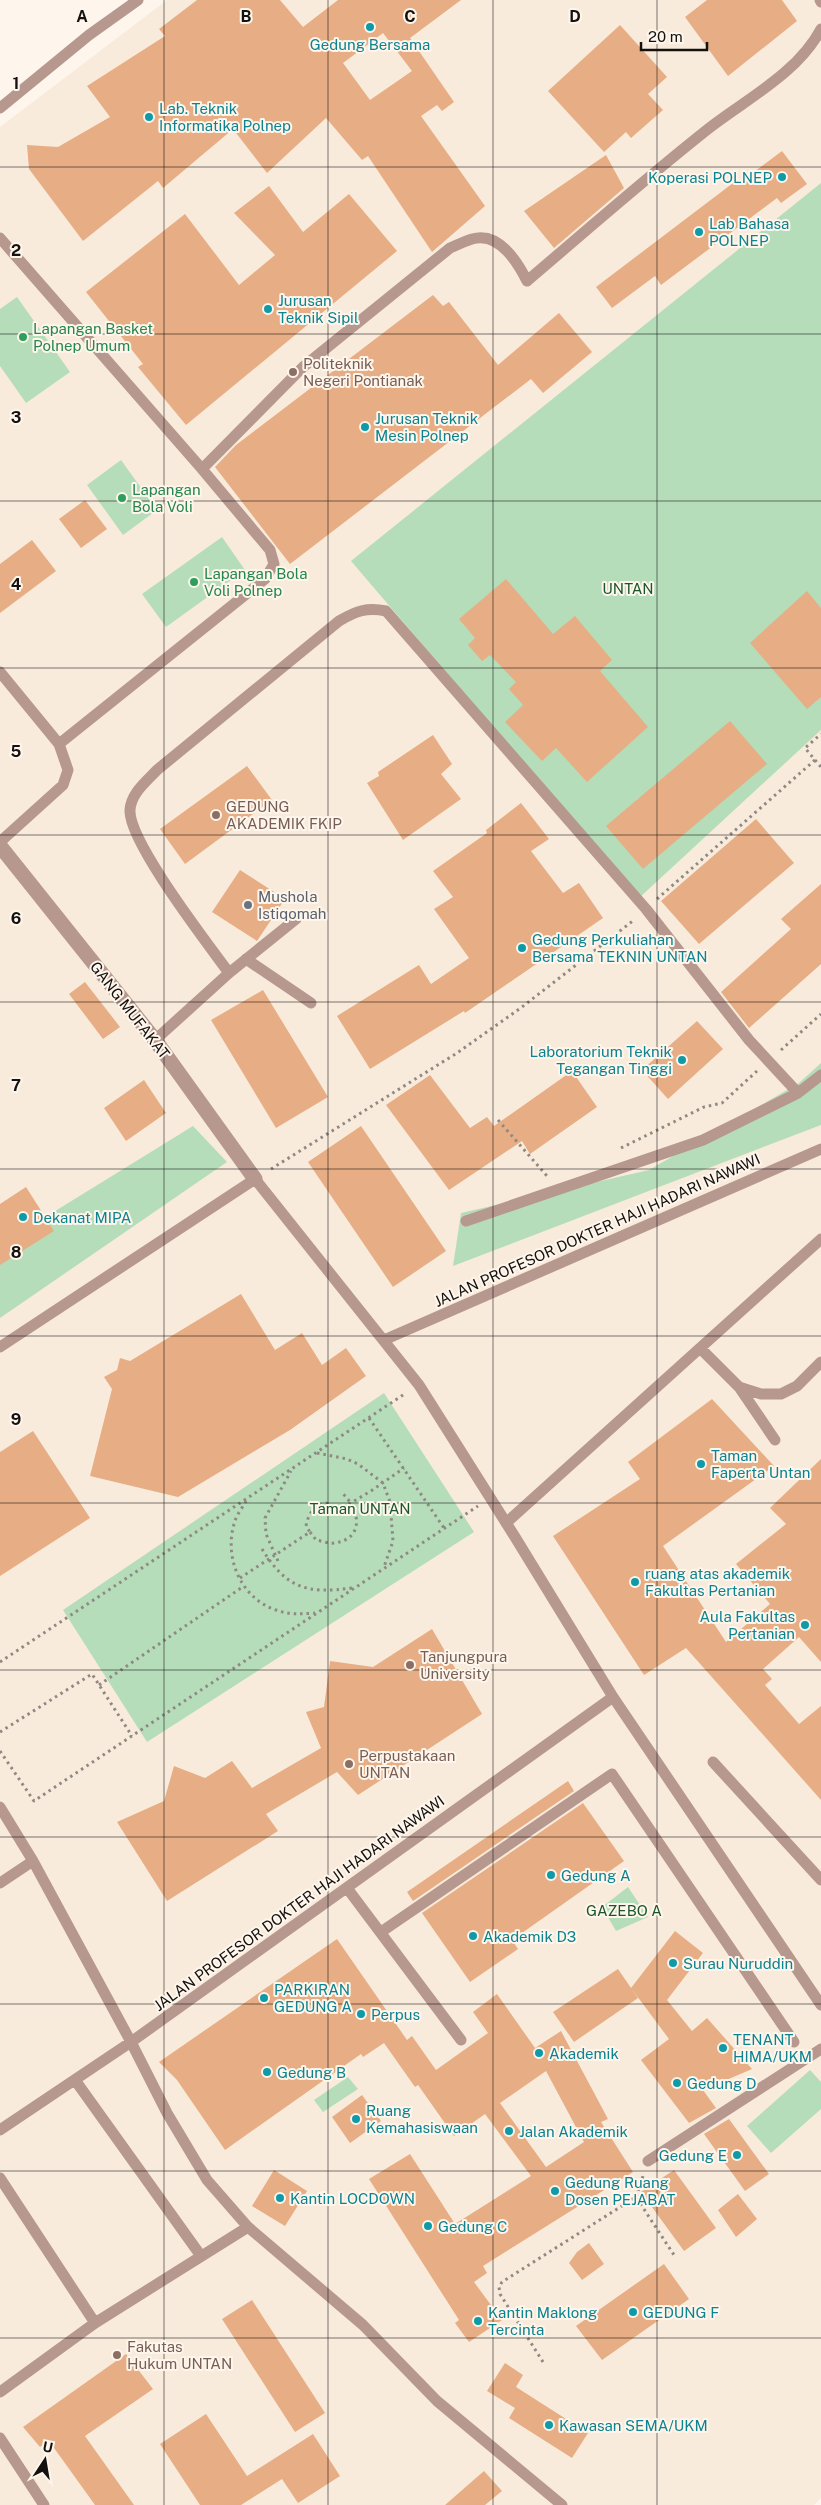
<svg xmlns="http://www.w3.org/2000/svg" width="821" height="2505" font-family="'Public Sans',sans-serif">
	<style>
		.built { fill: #f9ebdb }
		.green { fill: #b5ddba }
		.building { fill: #e7ad84; fill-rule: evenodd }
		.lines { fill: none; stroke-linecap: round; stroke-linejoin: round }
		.path { stroke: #8f8983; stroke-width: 3; stroke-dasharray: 2.5 4; stroke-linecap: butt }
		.lane { stroke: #b7988e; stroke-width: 11 }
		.street { stroke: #b7988e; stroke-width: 15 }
		.grid { fill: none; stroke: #14110e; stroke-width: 1; stroke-opacity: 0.55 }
		.culture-dot { fill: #0f9aa8; stroke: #fef6ec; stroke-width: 2 }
		.leisure-dot { fill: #2e9e5b; stroke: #fef6ec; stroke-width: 2 }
		.education-dot { fill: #8d6e63; stroke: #fef6ec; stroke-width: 2 }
		.worship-dot { fill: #6b7280; stroke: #fef6ec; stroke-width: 2 }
		.labels { text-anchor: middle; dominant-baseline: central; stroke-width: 4; stroke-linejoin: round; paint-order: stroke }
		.culture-label { font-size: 15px; fill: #0d838f; stroke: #fef6ec; text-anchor: start }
		.leisure-label { font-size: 15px; fill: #27864d; stroke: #fef6ec; text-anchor: start }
		.education-label { font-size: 15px; fill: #785e54; stroke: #fef6ec; text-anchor: start }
		.park-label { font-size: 15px; fill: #1a562a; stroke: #fef6ec }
		.worship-label { font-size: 15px; fill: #5b616d; stroke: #fef6ec; text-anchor: start }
		.street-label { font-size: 15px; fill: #14110e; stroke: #fef6ec }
		.grid-label { font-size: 16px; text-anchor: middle; font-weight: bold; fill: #14110e; stroke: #fef6ec; stroke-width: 4; stroke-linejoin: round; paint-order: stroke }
	</style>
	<rect width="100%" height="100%" fill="#fef6ec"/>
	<path class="built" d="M 167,0 L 821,0 L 821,2498 L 814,2505 L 0,2505 L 0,127 Z"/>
	<path class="green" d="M 821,183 L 821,730 L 639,898 L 351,561 Z
		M 17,297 L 70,372 L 26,403 L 0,366 L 0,309 Z
		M 121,460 L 157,510 L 123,535 L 87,485 Z
		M 222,537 L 245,570 L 166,627 L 142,594 Z
		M 821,1063 L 821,1125 L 453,1266 L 461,1213 L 649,1170 L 799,1083 Z
		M 193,1126 L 227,1162 L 0,1318 L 0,1245 Z
		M 384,1393 L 474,1532 L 147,1742 L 63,1610 Z
		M 628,1887 L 648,1917 L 616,1931 L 602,1907 Z
		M 810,2070 L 821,2082 L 821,2109 L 771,2153 L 747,2126 Z
		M 348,2077 L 358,2089 L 323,2112 L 314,2100 Z"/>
	<path class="building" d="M 197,0 L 280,0 L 303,27 L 338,0 L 461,0 L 410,38 L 454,102 L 442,111 L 437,105 L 421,116 L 485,206 L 432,252 L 368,156 L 362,160 L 326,118 L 267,173 L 233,129 L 163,188 L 158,181 L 83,241 L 29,169 L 27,145 L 58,147 L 110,117 L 87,86 L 165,36 L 159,29 ZM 383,33 L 412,71 L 370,100 L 343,63 Z
		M 707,0 L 782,0 L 797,21 L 728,76 L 685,17 Z
		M 620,25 L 667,77 L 648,94 L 663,110 L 631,138 L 626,132 L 604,152 L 548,91 Z
		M 782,151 L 807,184 L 781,203 L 777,198 L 661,285 L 655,276 L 612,308 L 596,287 L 737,180 L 739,183 Z
		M 606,155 L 624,188 L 554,248 L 524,211 Z
		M 269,186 L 303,232 L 349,194 L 397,251 L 186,425 L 138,367 L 143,364 L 86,292 L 185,214 L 239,285 L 275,255 L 234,213 Z
		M 433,295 L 443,306 L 449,302 L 498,365 L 559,313 L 592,352 L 543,393 L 531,379 L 290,564 L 215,467 L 236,445 Z
		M 85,500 L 107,529 L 81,548 L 59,519 Z
		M 32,540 L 56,571 L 0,613 L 0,564 Z
		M 506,579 L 553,634 L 575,616 L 612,660 L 600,671 L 648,727 L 587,782 L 556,748 L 542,761 L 505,722 L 523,705 L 509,689 L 516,682 L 490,655 L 482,661 L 468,645 L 475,638 L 459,619 Z
		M 807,591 L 821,608 L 821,697 L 807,709 L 750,643 Z
		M 730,721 L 767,764 L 643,869 L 606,826 Z
		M 433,735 L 452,764 L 441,774 L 461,799 L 403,840 L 367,783 L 379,776 L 378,772 Z
		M 247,766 L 272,800 L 185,864 L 160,829 Z
		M 521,803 L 549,839 L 531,851 L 563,893 L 579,883 L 603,918 L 465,1013 L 464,1011 L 370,1069 L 337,1016 L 419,965 L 431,984 L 469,958 L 434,909 L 453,897 L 433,871 L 487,833 L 486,830 Z
		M 756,819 L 794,863 L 699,944 L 661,901 Z
		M 240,870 L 285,899 L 257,941 L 212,912 Z
		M 821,884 L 821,964 L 749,1028 L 721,992 L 791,929 L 781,919 Z
		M 85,982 L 120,1027 L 103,1039 L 69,994 Z
		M 263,990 L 328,1097 L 276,1128 L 211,1020 Z
		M 697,1021 L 723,1049 L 668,1099 L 642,1070 Z
		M 572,1071 L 597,1107 L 530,1154 L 522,1141 L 449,1190 L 386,1105 L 430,1075 L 470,1128 L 487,1117 L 494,1126 Z
		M 144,1080 L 166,1113 L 126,1141 L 104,1108 Z
		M 361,1126 L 446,1251 L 393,1287 L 308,1162 Z
		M 26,1187 L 54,1231 L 0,1265 L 0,1204 Z
		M 241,1294 L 275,1350 L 302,1333 L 322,1365 L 346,1348 L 366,1376 L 290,1430 L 178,1497 L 90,1476 L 112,1389 L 104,1377 L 117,1370 L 120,1358 L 130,1361 Z
		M 712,1399 L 774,1466 L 663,1546 L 726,1642 L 770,1604 L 736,1564 L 786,1524 L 770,1508 L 821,1459 L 821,1662 L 799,1637 L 763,1669 L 772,1679 L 765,1685 L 799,1724 L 821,1706 L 821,1800 L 686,1648 L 644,1675 L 553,1536 L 640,1479 L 628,1462 Z
		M 33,1431 L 90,1518 L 0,1576 L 0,1452 Z
		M 432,1629 L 482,1714 L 358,1795 L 337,1772 L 266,1814 L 278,1831 L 167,1901 L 117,1822 L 164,1801 L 174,1766 L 205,1778 L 232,1761 L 252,1788 L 321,1748 L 306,1712 L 324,1707 L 330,1661 L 373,1667 Z
		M 568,1781 L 574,1791 L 413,1901 L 407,1892 Z
		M 583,1803 L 624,1861 L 512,1940 L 518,1949 L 470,1982 L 422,1913 Z
		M 675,1931 L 703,1953 L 667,2000 L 692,2031 L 707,2018 L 752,2069 L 703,2090 L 716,2108 L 689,2123 L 641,2060 L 669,2039 L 631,1988 L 638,1998 L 574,2042 L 553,2012 L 618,1969 L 631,1988 Z
		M 337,1939 L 407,2040 L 412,2036 L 436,2070 L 488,2033 L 473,2012 L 497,1994 L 535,2048 L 561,2031 L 608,2119 L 601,2122 L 633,2172 L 483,2266 L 487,2273 L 474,2282 L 502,2320 L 469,2342 L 455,2323 L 459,2320 L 369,2179 L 410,2154 L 455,2224 L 531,2176 L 485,2114 L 454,2136 L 418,2085 L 415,2087 L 384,2043 L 363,2057 L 361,2054 L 225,2150 L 177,2080 L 159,2062 ZM 546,2071 L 584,2142 L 546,2167 L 500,2103 Z
		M 362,2095 L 381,2121 L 350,2143 L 332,2117 Z
		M 729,2119 L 769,2174 L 745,2191 L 704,2134 Z
		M 274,2170 L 307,2191 L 285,2226 L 252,2206 Z
		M 674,2170 L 716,2228 L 684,2251 L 641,2192 Z
		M 738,2194 L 757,2219 L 736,2237 L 718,2210 Z
		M 589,2243 L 604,2264 L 582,2280 L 569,2263 L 577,2252 Z
		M 664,2264 L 689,2299 L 602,2360 L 576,2326 Z
		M 252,2300 L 325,2413 L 295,2432 L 222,2319 Z
		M 126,2354 L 153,2389 L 85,2436 L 134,2505 L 95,2505 L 49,2441 L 40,2447 L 23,2427 Z
		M 505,2363 L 523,2375 L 516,2387 L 588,2433 L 572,2458 L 509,2418 L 515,2408 L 487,2391 Z
		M 206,2414 L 247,2476 L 313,2434 L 340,2476 L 298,2503 L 282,2479 L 241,2505 L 200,2505 L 160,2444 Z
		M 484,2471 L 502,2491 L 485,2505 L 445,2505 Z"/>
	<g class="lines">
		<path class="path" d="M 815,760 L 821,767
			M 657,899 L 815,760 L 805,748 L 821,734
			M 781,1050 L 821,1014
			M 498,1120 L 547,1176
			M 621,1148 L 704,1107 L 722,1103 L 757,1071
			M 271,1169 L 457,1053 L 522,1007 L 634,920
			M 369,1418 L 444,1528
			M 317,1453 L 347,1459 L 358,1464 L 383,1483 L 390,1502 L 393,1541 L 384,1567
			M 246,1501 C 243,1507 237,1514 235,1521 C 223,1556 240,1598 276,1610 C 289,1615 301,1614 315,1613
			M 310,1532 L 316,1540 C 322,1541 329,1544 335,1543 C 366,1538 359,1508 342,1493
			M 262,1549 C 287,1589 307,1594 352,1588
			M 278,1561 L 266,1534 L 265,1518 L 291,1471
			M 240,1578 L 310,1532 L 306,1526 C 309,1512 313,1507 326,1503 L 339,1510 L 371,1491 L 404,1468
			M 0,1662 L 406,1393
			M 99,1685 L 244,1586
			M 0,1732 L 92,1674 L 132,1736
			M 0,1751 L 34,1801 L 478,1506
			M 636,2197 L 643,2176
			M 543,2362 L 500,2294 L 499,2287 L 502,2282 L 636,2197 L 674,2255"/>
		<path class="lane" d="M 820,0 L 821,2
			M 0,108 L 89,35 L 138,0
			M 0,238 L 202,469
			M 0,672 L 59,744 L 68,770 L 63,785 L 0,842
			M 59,744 L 265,579 L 274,564 L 270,550 L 202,469 L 303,367 L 450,248 C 457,245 465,241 472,239 C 499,231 517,261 527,281 C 587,230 646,178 708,129 C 746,99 797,74 821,29
			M 246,959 L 311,1003
			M 229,973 C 208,944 128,841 130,810 C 131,793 146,782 157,770 L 339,621 C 356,611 367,607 386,611 L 646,909 L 749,1040 L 798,1093 L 821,1075
			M 155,1040 L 229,973 L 296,919
			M 466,1221 L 703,1140 L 798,1093
			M 384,1340 L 821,1149
			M 0,1347 L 255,1179 L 419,1385 L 515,1537 L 613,1697 L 821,2005
			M 700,1348 L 739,1387 L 761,1394 L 781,1394 L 797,1386 L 821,1362
			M 739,1387 L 775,1440
			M 506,1523 L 821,1239
			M 713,1762 L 821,1880
			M 0,1807 L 33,1861 L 131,2042 L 167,2113 L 207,2180 L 248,2227 L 363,2325 L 437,2401 L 562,2505
			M 0,1883 L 33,1861
			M 347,1888 L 461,2040
			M 381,1932 L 612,1774 L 794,2042
			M 75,2080 L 201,2256
			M 0,2130 L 131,2042 L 613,1697
			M 648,2161 L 821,2049
			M 0,2178 L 95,2323
			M 0,2392 L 95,2323 L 248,2227
			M 0,2438 L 44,2505"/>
		<path class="street" d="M 0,846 L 155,1040 L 255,1179"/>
	</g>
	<path class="grid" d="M 164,0 L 164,2505M 328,0 L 328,2505M 493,0 L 493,2505M 657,0 L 657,2505M 0,167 L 821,167M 0,334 L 821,334M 0,501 L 821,501M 0,668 L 821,668M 0,835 L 821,835M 0,1002 L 821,1002M 0,1169 L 821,1169M 0,1336 L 821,1336M 0,1503 L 821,1503M 0,1670 L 821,1670M 0,1837 L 821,1837M 0,2004 L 821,2004M 0,2171 L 821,2171M 0,2338 L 821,2338"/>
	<g class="culture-dot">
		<circle cx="370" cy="27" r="5"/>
		<circle cx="149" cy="117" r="5"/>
		<circle cx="782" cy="177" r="5"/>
		<circle cx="699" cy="232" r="5"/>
		<circle cx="268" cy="309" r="5"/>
		<circle cx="365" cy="427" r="5"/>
		<circle cx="522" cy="948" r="5"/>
		<circle cx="682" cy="1060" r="5"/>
		<circle cx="23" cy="1217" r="5"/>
		<circle cx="701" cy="1464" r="5"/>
		<circle cx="635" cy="1582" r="5"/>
		<circle cx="805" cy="1625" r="5"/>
		<circle cx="551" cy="1875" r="5"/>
		<circle cx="473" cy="1936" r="5"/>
		<circle cx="673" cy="1963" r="5"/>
		<circle cx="264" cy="1998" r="5"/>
		<circle cx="361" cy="2014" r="5"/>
		<circle cx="723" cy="2048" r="5"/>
		<circle cx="539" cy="2053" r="5"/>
		<circle cx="267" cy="2072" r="5"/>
		<circle cx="677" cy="2083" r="5"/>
		<circle cx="356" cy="2119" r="5"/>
		<circle cx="509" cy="2131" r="5"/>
		<circle cx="737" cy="2155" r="5"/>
		<circle cx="555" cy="2191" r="5"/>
		<circle cx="280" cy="2198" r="5"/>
		<circle cx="428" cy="2226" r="5"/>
		<circle cx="633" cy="2312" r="5"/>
		<circle cx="478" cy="2321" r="5"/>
		<circle cx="549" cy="2425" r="5"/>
	</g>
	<g class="leisure-dot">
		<circle cx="23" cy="337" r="5"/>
		<circle cx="122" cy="498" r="5"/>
		<circle cx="194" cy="582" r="5"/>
	</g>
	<g class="education-dot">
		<circle cx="293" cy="372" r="5"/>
		<circle cx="216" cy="815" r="5"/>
		<circle cx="410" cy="1665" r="5"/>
		<circle cx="349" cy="1764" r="5"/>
		<circle cx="117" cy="2355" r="5"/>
	</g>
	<circle class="worship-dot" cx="248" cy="905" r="5"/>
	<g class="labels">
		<g class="culture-label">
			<text x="370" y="44" text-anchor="middle">Gedung Bersama</text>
			<text x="159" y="108">Lab. Teknik<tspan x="159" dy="17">Informatika Polnep</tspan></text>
			<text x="772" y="177" text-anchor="end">Koperasi POLNEP</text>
			<text x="709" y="223">Lab Bahasa<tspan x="709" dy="17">POLNEP</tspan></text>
			<text x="278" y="300">Jurusan<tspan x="278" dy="17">Teknik Sipil</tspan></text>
			<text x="375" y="418">Jurusan Teknik<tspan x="375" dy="17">Mesin Polnep</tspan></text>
			<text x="532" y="939">Gedung Perkuliahan<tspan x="532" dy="17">Bersama TEKNIN UNTAN</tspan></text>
			<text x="672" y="1051" text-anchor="end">Laboratorium Teknik<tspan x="672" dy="17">Tegangan Tinggi</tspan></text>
			<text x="33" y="1217">Dekanat MIPA</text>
			<text x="711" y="1455">Taman<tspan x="711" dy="17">Faperta Untan</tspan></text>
			<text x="645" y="1573">ruang atas akademik<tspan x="645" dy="17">Fakultas Pertanian</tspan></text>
			<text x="795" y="1616" text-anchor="end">Aula Fakultas<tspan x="795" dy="17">Pertanian</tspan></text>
			<text x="561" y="1875">Gedung A</text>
			<text x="483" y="1936">Akademik D3</text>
			<text x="683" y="1963">Surau Nuruddin</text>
			<text x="274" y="1989">PARKIRAN<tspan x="274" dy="17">GEDUNG A</tspan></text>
			<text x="371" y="2014">Perpus</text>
			<text x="733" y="2039">TENANT<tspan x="733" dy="17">HIMA/UKM</tspan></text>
			<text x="549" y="2053">Akademik</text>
			<text x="277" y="2072">Gedung B</text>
			<text x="687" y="2083">Gedung D</text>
			<text x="366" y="2110">Ruang<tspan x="366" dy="17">Kemahasiswaan</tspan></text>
			<text x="519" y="2131">Jalan Akademik</text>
			<text x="727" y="2155" text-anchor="end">Gedung E</text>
			<text x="565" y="2182">Gedung Ruang<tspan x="565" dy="17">Dosen PEJABAT</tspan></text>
			<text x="290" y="2198">Kantin LOCDOWN</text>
			<text x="438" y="2226">Gedung C</text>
			<text x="488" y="2312">Kantin Maklong<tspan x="488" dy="17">Tercinta</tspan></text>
			<text x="643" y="2312">GEDUNG F</text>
			<text x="559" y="2425">Kawasan SEMA/UKM</text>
		</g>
		<g class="leisure-label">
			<text x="33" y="328">Lapangan Basket<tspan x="33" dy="17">Polnep Umum</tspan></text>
			<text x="132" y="489">Lapangan<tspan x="132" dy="17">Bola Voli</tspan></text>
			<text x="204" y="573">Lapangan Bola<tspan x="204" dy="17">Voli Polnep</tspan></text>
		</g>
		<g class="education-label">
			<text x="303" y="363">Politeknik<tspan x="303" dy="17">Negeri Pontianak</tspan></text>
			<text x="226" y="806">GEDUNG<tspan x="226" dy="17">AKADEMIK FKIP</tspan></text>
			<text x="420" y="1656">Tanjungpura<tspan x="420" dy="17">University</tspan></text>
			<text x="359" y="1755">Perpustakaan<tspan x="359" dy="17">UNTAN</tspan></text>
			<text x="127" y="2346">Fakutas<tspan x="127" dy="17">Hukum UNTAN</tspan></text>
		</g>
		<g class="park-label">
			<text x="628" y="588">UNTAN</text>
			<text x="360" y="1508">Taman UNTAN</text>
			<text x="624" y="1910">GAZEBO A</text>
		</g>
		<g class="worship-label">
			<text x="258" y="896">Mushola<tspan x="258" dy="17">Istiqomah</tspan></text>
		</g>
		<g class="street-label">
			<text transform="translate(130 1010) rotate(52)">GANG MUFAKAT</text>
			<text transform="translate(597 1230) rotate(-24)">JALAN PROFESOR DOKTER HAJI HADARI NAWAWI</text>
			<text transform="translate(299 1903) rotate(-36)">JALAN PROFESOR DOKTER HAJI HADARI NAWAWI</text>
		</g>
	</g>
	<g class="grid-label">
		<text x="82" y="22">A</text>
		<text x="246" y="22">B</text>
		<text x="410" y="22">C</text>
		<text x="575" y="22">D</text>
		<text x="16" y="89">1</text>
		<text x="16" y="256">2</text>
		<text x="16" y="423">3</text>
		<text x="16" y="590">4</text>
		<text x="16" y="757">5</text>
		<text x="16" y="924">6</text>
		<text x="16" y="1091">7</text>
		<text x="16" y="1258">8</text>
		<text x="16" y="1425">9</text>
	</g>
	<g transform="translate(45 2460) rotate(12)" stroke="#fef6ec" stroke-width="4" paint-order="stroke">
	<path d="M0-4L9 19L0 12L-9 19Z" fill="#14110e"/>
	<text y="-8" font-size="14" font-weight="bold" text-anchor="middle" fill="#14110e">U</text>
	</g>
	<path d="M641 42v8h66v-8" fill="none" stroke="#14110e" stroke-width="2.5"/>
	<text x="648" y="42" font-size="15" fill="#14110e" stroke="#fef6ec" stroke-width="4" paint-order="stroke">20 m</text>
</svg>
